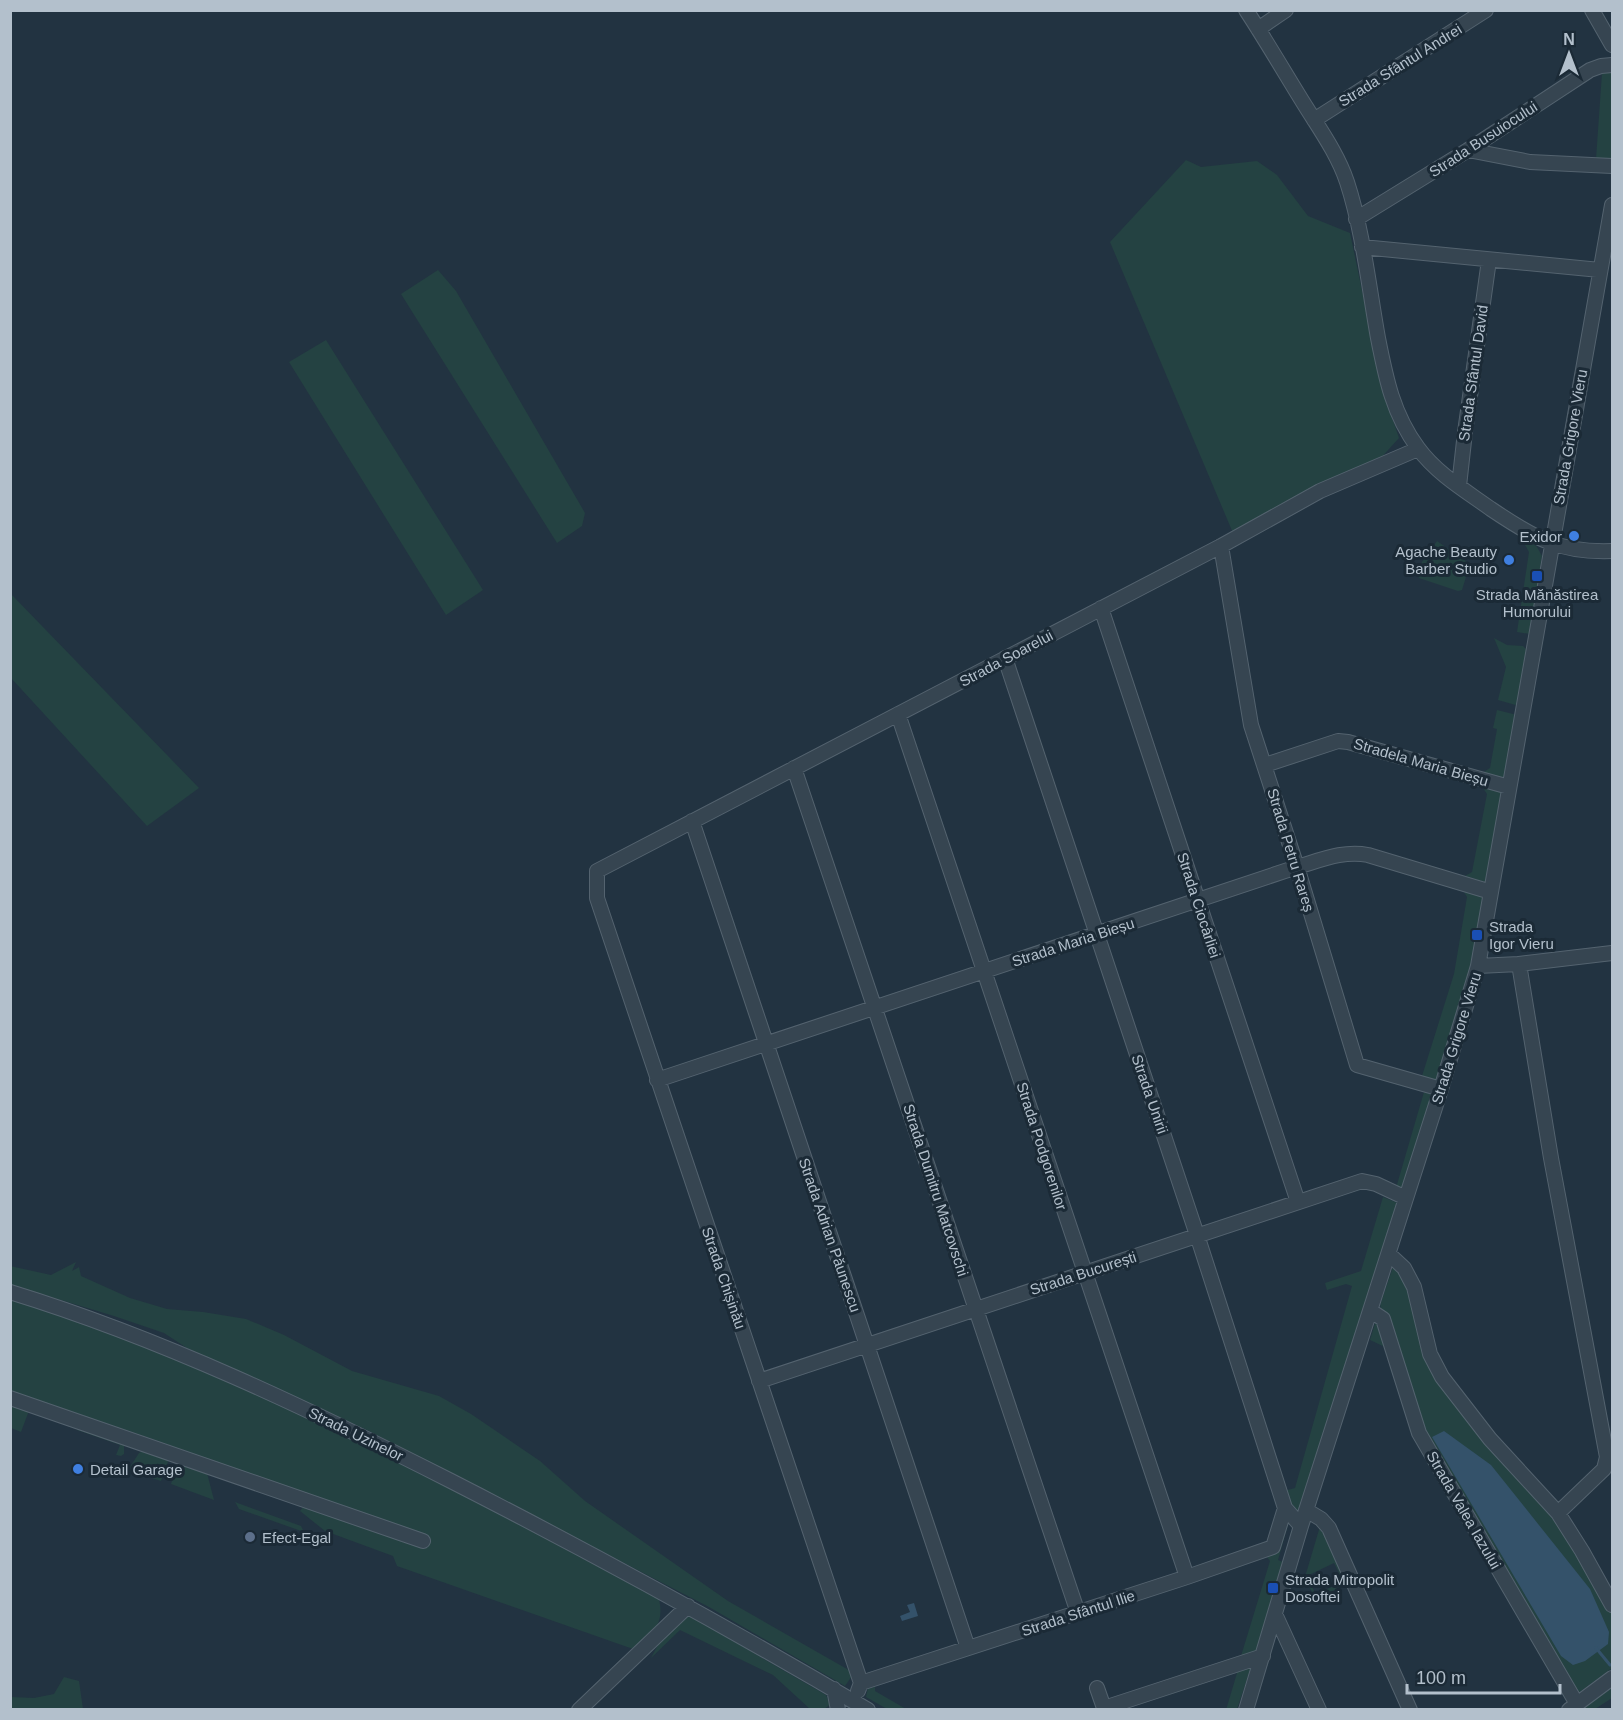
<svg xmlns="http://www.w3.org/2000/svg" width="1623" height="1720" font-family="Helvetica,sans-serif">
	<style>
		.green { fill: #244242; fill-rule: evenodd }
		.water { fill: #34526a }
		.lines { fill: none; stroke-linecap: round; stroke-linejoin: round }
		.stream { stroke: #34526a; stroke-width: 3 }
		.minor-casing { stroke: #54636f; stroke-width: 16 }
		.minor { stroke: #364551; stroke-width: 14 }
		.shop-dot { fill: #3f7fe0; stroke: #1b2a36; stroke-width: 2 }
		.transit-dot { fill: #1a4fb4; stroke: #1b2a36; stroke-width: 2 }
		.service-dot { fill: #5c6f8a; stroke: #1b2a36; stroke-width: 2 }
		.labels { text-anchor: middle; dominant-baseline: central; stroke-width: 6; stroke-linejoin: round; paint-order: stroke }
		.street-label { font-size: 15px; fill: #b3c0cc; stroke: #1b2a36 }
		.poi-label { font-size: 15px; fill: #b3c0cc; stroke: #1b2a36; text-anchor: start }
	</style>
	<rect width="100%" height="100%" fill="#223341"/>
	<path class="green" d="M 1612,71 L 1612,162 L 1596,159 L 1602,73 Z
		M 1186,160 L 1201,167 L 1257,161 L 1277,175 L 1308,216 L 1350,233 L 1383,391 L 1399,438 L 1379,460 L 1318,484 L 1233,533 L 1110,242 Z
		M 438,270 L 456,291 L 585,513 L 582,526 L 557,543 L 401,294 Z
		M 326,340 L 483,590 L 446,615 L 289,362 Z
		M 1523,535 L 1537,547 L 1542,556 L 1530,634 L 1517,632 L 1529,552 L 1521,538 Z
		M 1437,541 L 1470,564 L 1462,590 L 1458,591 L 1419,578 L 1416,573 L 1417,569 Z
		M 11,594 L 199,788 L 147,826 L 11,678 Z
		M 1494,638 L 1507,645 L 1523,646 L 1528,651 L 1519,706 L 1498,700 L 1506,667 Z
		M 1497,710 L 1517,715 L 1505,779 L 1482,773 L 1490,768 L 1497,729 L 1493,728 Z
		M 1481,785 L 1503,792 L 1488,883 L 1465,876 L 1472,872 L 1487,794 Z
		M 1462,889 L 1487,898 L 1473,962 L 1437,1082 L 1422,1076 L 1454,974 L 1467,897 Z
		M 1424,1092 L 1433,1095 L 1403,1191 L 1396,1188 Z
		M 1383,1197 L 1398,1203 L 1300,1514 L 1295,1512 L 1284,1491 L 1295,1488 L 1352,1286 L 1346,1284 L 1327,1290 L 1325,1283 L 1361,1271 Z
		M 76,1262 L 72,1271 L 79,1267 L 81,1276 L 130,1298 L 167,1309 L 203,1312 L 246,1319 L 284,1335 L 352,1371 L 439,1396 L 471,1414 L 540,1461 L 585,1501 L 728,1601 L 854,1673 L 845,1686 L 709,1607 L 367,1430 L 193,1352 L 164,1333 L 114,1316 L 11,1285 L 10,1266 L 51,1275 Z
		M 1394,1264 L 1404,1273 L 1425,1350 L 1555,1518 L 1612,1614 L 1612,1668 L 1577,1694 L 1426,1436 L 1380,1305 Z
		M 11,1299 C 240,1369 449,1488 659,1599 C 665,1625 652,1634 633,1649 L 397,1566 L 393,1556 L 325,1531 L 300,1511 L 304,1506 L 425,1549 L 429,1537 L 149,1438 L 11,1391 Z
		M 1376,1320 L 1382,1325 L 1385,1347 L 1370,1340 Z
		M 10,1401 L 30,1408 L 21,1432 L 11,1428 Z
		M 78,1426 L 120,1441 L 124,1445 L 124,1454 L 121,1456 L 116,1455 L 120,1445 L 77,1430 Z
		M 145,1450 L 169,1459 L 161,1481 L 128,1470 L 139,1453 Z
		M 178,1462 L 207,1473 L 214,1500 L 171,1484 Z
		M 235,1502 L 301,1526 L 304,1532 L 239,1509 Z
		M 1286,1514 L 1290,1518 L 1278,1560 L 1283,1562 L 1255,1655 L 1235,1661 L 1241,1656 L 1270,1561 L 1267,1557 L 1274,1553 Z
		M 1321,1523 L 1352,1582 L 1315,1599 L 1305,1577 ZM 1334,1563 L 1343,1581 L 1316,1595 L 1307,1576 Z
		M 688,1615 L 826,1695 L 830,1705 L 824,1709 L 810,1709 L 773,1675 L 680,1630 L 651,1658 L 660,1641 Z
		M 1252,1664 L 1237,1709 L 1226,1710 L 1237,1673 L 1232,1670 Z
		M 64,1677 L 79,1681 L 83,1709 L 11,1709 L 11,1697 L 34,1698 L 54,1694 Z
		M 875,1687 L 875,1691 L 906,1709 L 887,1709 L 866,1697 L 868,1688 Z
		M 1612,1688 L 1612,1698 L 1595,1709 L 1582,1709 Z"/>
	<path class="water" d="M 1444,1431 L 1491,1465 L 1590,1589 L 1609,1632 L 1608,1644 L 1585,1661 L 1573,1665 L 1561,1656 L 1432,1437 Z
		M 914,1603 L 918,1616 L 902,1621 L 900,1616 L 910,1612 L 907,1605 Z"/>
	<g class="lines">
		<path class="stream" d="M 1596,1648 L 1610,1665"/>
		<g class="minor-casing">
			<path id="minor" d="M 1246,10 C 1267,42 1286,75 1306,107 C 1321,131 1338,155 1347,182 C 1363,231 1369,288 1378,338 C 1386,379 1393,414 1418,448 C 1437,474 1466,491 1491,509 C 1534,538 1559,553 1612,551
				M 1592,10 L 1612,45
				M 1258,29 L 1286,10
				M 1314,120 L 1486,10
				M 1468,150 L 1530,162 L 1612,166
				M 1356,219 L 1468,150 L 1590,70 L 1601,66 L 1612,65
				M 1362,247 L 1600,270
				M 1459,486 L 1465,432 L 1489,260
				M 1221,546 L 1251,725 L 1297,867 L 1357,1065 L 1441,1089
				M 1101,608 L 1298,1202
				M 1005,658 L 1197,1235 L 1285,1508 L 1301,1526
				M 898,714 L 1187,1577
				M 1265,765 L 1338,741 L 1348,742 L 1509,787
				M 794,768 L 1078,1613
				M 692,821 L 968,1648
				M 1519,964 L 1551,1158 L 1607,1457 L 1604,1469 L 1558,1513
				M 1478,966 L 1519,964 L 1612,953
				M 657,1080 L 1297,867 C 1321,860 1344,850 1368,855 L 1491,892
				M 1389,1254 L 1404,1268 L 1414,1287 L 1430,1354 L 1442,1377 L 1490,1439 L 1558,1513 L 1582,1551 L 1612,1605
				M 10,1292 C 163,1339 309,1409 451,1481 C 592,1553 731,1629 868,1710
				M 1371,1311 L 1383,1319 L 1419,1433 L 1577,1704
				M 759,1381 L 1362,1181 L 1376,1184 L 1406,1198
				M 10,1398 L 423,1541
				M 1306,1510 L 1321,1519 L 1329,1528 L 1410,1710
				M 1275,1614 L 1319,1710
				M 861,1683 L 597,898 L 597,871 L 1221,546 L 1320,491 L 1418,449
				M 1097,1688 L 1104,1708 L 1263,1656
				M 834,1689 L 838,1710
				M 858,1691 L 861,1683 L 1187,1577 L 1273,1547 L 1285,1508
				M 579,1710 L 688,1606
				M 1246,1710 L 1301,1526 L 1441,1089 L 1478,966 L 1612,205
				M 1569,1710 L 1612,1678"/>
		</g>
		<use href="#minor" class="minor"/>
	</g>
	<g class="shop-dot">
		<circle cx="1574" cy="536" r="6"/>
		<circle cx="1509" cy="560" r="6"/>
		<circle cx="78" cy="1469" r="6"/>
	</g>
	<g class="transit-dot">
		<rect x="1531" y="570" width="12" height="12" rx="3"/>
		<rect x="1471" y="929" width="12" height="12" rx="3"/>
		<rect x="1267" y="1582" width="12" height="12" rx="3"/>
	</g>
	<circle class="service-dot" cx="250" cy="1537" r="6"/>
	<g class="labels">
		<g class="street-label">
			<text transform="translate(1400 65) rotate(-32)">Strada Sfântul Andrei</text>
			<text transform="translate(1483 139) rotate(-33)">Strada Busuiocului</text>
			<text transform="translate(1473 373) rotate(-82)">Strada Sfântul David</text>
			<text transform="translate(1570 437) rotate(-80)">Strada Grigore Vieru</text>
			<text transform="translate(1006 658) rotate(-28)">Strada Soarelui</text>
			<text transform="translate(1421 762) rotate(16)">Stradela Maria Bieșu</text>
			<text transform="translate(1291 850) rotate(73)">Strada Petru Rareș</text>
			<text transform="translate(1199 905) rotate(72)">Strada Ciocârliei</text>
			<text transform="translate(1073 942) rotate(-18)">Strada Maria Bieșu</text>
			<text transform="translate(1456 1038) rotate(-73)">Strada Grigore Vieru</text>
			<text transform="translate(1150 1094) rotate(71)">Strada Unirii</text>
			<text transform="translate(1042 1146) rotate(72)">Strada Podgorenilor</text>
			<text transform="translate(936 1190) rotate(72)">Strada Dumitru Matcovschi</text>
			<text transform="translate(830 1235) rotate(71)">Strada Adrian Păunescu</text>
			<text transform="translate(1083 1273) rotate(-18)">Strada București</text>
			<text transform="translate(724 1278) rotate(71)">Strada Chișinău</text>
			<text transform="translate(356 1434) rotate(26)">Strada Uzinelor</text>
			<text transform="translate(1464 1510) rotate(60)">Strada Valea Iazului</text>
			<text transform="translate(1078 1613) rotate(-18)">Strada Sfântul Ilie</text>
		</g>
		<g class="poi-label">
			<text x="1562" y="536" text-anchor="end">Exidor</text>
			<text x="1497" y="551" text-anchor="end">Agache Beauty<tspan x="1497" dy="17">Barber Studio</tspan></text>
			<text x="1537" y="594" text-anchor="middle">Strada Mănăstirea<tspan x="1537" dy="17">Humorului</tspan></text>
			<text x="1489" y="926">Strada<tspan x="1489" dy="17">Igor Vieru</tspan></text>
			<text x="90" y="1469">Detail Garage</text>
			<text x="262" y="1537">Efect-Egal</text>
			<text x="1285" y="1579">Strada Mitropolit<tspan x="1285" dy="17">Dosoftei</tspan></text>
		</g>
	</g>
	<rect width="1623" height="1720" fill="none" stroke="#b3c0cc" stroke-width="24"/>
	<g transform="translate(1569 54)" stroke="#1b2a36" stroke-width="4.5" paint-order="stroke">
	<path d="M0-4.5L10 22L0 15L-10 22Z" fill="#b3c0cc"/>
	<text y="-9" font-size="16" font-weight="bold" text-anchor="middle" fill="#b3c0cc">N</text>
	</g>
	<path d="M1407 1684v9h153v-9" fill="none" stroke="#b3c0cc" stroke-width="3"/>
	<text x="1416" y="1684" font-size="18" fill="#b3c0cc" stroke="#1b2a36" stroke-width="4.5" paint-order="stroke">100 m</text>
</svg>
